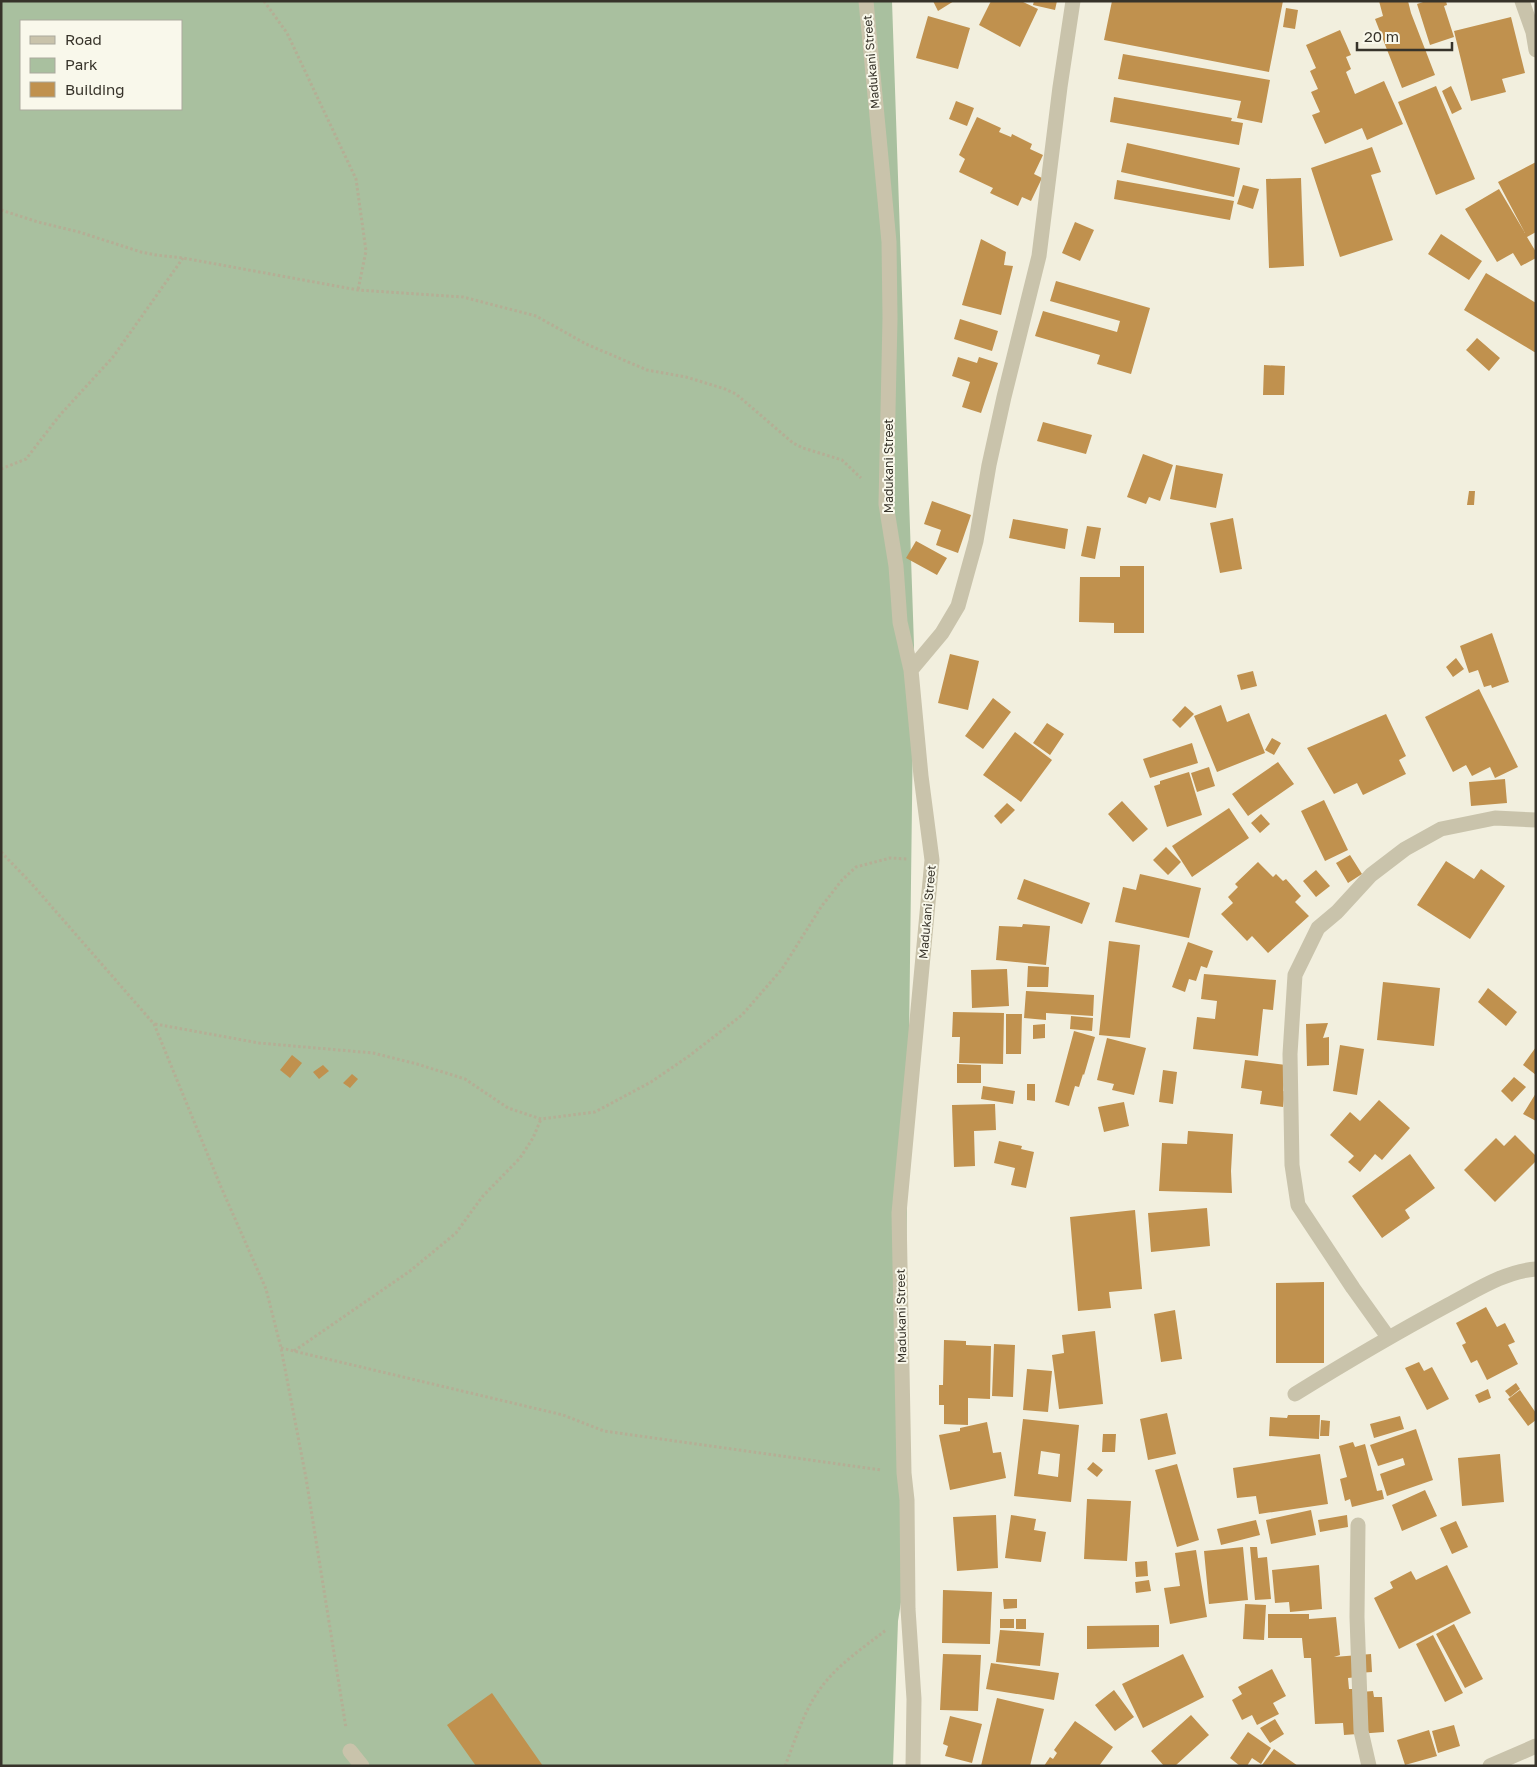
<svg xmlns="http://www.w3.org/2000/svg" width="1537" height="1767" font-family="'Golos Text',sans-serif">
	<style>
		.green { fill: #a9c09f; fill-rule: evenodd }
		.building { fill: #c0914e; fill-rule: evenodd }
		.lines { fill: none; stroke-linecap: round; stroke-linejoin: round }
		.path { stroke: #b5ae95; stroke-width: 3; stroke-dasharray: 2.5 2.5; stroke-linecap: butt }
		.street { stroke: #c9c3ab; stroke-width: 15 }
		.labels { text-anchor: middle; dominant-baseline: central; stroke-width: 4; stroke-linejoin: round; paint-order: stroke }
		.street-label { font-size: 12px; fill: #37332a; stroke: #f9f8eb }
	</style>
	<rect width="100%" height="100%" fill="#f2efde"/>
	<path class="green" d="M 1,1 L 892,1 L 914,645 L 902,1596 L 898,1621 L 893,1766 L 1,1766 ZM 21,21 L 181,21 L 181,109 L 21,109 Z"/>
	<path class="building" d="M 933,1 L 954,1 L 938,11 Z
		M 991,1 L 1021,1 L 1038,9 L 1020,47 L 979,25 Z
		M 1034,1 L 1057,1 L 1055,10 L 1033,5 Z
		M 1112,1 L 1283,1 L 1269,72 L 1104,40 Z
		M 1379,1 L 1408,1 L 1411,13 L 1435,75 L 1402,88 L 1375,19 L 1383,16 Z
		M 1426,1 L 1446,1 L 1447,5 L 1444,6 L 1454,37 L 1430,45 L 1417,4 Z
		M 1286,8 L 1298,10 L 1295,29 L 1283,27 Z
		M 928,16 L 970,28 L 958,69 L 916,58 Z
		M 1511,17 L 1525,73 L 1502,79 L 1506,92 L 1471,101 L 1454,31 Z
		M 1340,30 L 1351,55 L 1346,57 L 1351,69 L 1346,72 L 1355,94 L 1384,81 L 1403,124 L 1367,140 L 1362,128 L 1325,144 L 1312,115 L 1320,112 L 1311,92 L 1318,89 L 1310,71 L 1316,68 L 1306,45 Z
		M 1123,54 L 1270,80 L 1262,123 L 1237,118 L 1241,101 L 1118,79 Z
		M 1436,86 L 1475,179 L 1436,195 L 1398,102 Z
		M 1451,86 L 1462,109 L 1452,114 L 1442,91 Z
		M 1114,97 L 1232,118 L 1231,121 L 1243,123 L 1239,145 L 1110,122 Z
		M 956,101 L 974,108 L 967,126 L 949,119 Z
		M 977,117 L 1001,128 L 999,132 L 1011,137 L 1012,134 L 1032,144 L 1030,149 L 1043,155 L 1034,174 L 1042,178 L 1031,201 L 1022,197 L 1018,206 L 990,193 L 993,188 L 959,172 L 965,159 L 959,155 Z
		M 1127,143 L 1240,168 L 1234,197 L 1121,172 Z
		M 1372,147 L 1381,172 L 1371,175 L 1393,240 L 1340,257 L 1311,168 Z
		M 1536,162 L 1536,232 L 1527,237 L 1536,252 L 1536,258 L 1521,266 L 1513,253 L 1497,262 L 1465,209 L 1499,189 L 1525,233 L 1498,182 Z
		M 1301,178 L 1304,266 L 1269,268 L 1266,179 Z
		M 1117,180 L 1234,201 L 1230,220 L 1114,199 Z
		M 1243,185 L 1259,189 L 1253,209 L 1237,204 Z
		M 1075,222 L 1094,230 L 1080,261 L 1062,253 Z
		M 1441,234 L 1482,261 L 1469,280 L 1428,254 Z
		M 981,239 L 1006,252 L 1004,265 L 1013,266 L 1001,315 L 962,305 Z
		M 1486,273 L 1536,303 L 1536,353 L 1464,310 Z
		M 1056,281 L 1150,308 L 1131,374 L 1097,364 L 1100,355 L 1035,336 L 1043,311 L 1117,332 L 1120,321 L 1050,301 Z
		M 960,319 L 998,331 L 992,351 L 954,339 Z
		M 1477,338 L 1500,358 L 1489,371 L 1466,350 Z
		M 958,357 L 977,363 L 979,357 L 998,363 L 981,413 L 962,407 L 970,382 L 952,376 Z
		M 1264,365 L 1285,366 L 1284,395 L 1263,395 Z
		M 1043,422 L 1092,435 L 1086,454 L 1037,441 Z
		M 1143,454 L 1173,465 L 1160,501 L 1149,497 L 1146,504 L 1127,497 Z
		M 1176,465 L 1223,474 L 1216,508 L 1170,499 Z
		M 1469,491 L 1475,491 L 1474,505 L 1467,505 Z
		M 932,501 L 971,515 L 958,553 L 936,545 L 941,530 L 924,524 Z
		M 1233,518 L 1242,569 L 1220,573 L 1210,523 Z
		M 1013,519 L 1068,529 L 1065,549 L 1009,538 Z
		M 1087,526 L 1101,528 L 1095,559 L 1081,556 Z
		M 916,541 L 947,558 L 937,575 L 906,558 Z
		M 1120,566 L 1144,566 L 1144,633 L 1114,633 L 1114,623 L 1079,622 L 1080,577 L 1120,577 Z
		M 1492,633 L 1509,682 L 1492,688 L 1491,685 L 1484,687 L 1478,670 L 1469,673 L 1460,646 Z
		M 950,654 L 979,661 L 968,710 L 938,703 Z
		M 1456,658 L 1464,669 L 1453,677 L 1446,667 Z
		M 1253,671 L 1257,686 L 1241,690 L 1237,675 Z
		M 1479,689 L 1518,767 L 1495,778 L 1490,767 L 1472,776 L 1466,765 L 1453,772 L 1425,717 Z
		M 993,698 L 1011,712 L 983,749 L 965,736 Z
		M 1221,705 L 1227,722 L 1249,713 L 1265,753 L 1217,772 L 1194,716 Z
		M 1185,706 L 1194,714 L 1180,728 L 1172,720 Z
		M 1386,714 L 1406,756 L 1399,760 L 1406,774 L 1363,795 L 1357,783 L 1334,794 L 1307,748 Z
		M 1047,723 L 1064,734 L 1050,755 L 1033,743 Z
		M 1015,732 L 1052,760 L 1021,802 L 983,775 Z
		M 1272,738 L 1281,743 L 1274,755 L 1265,750 Z
		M 1192,743 L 1198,763 L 1150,778 L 1143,759 Z
		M 1278,762 L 1294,784 L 1248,816 L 1232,794 Z
		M 1209,767 L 1215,786 L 1197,792 L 1191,773 Z
		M 1189,772 L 1202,815 L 1167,827 L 1154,786 L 1160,784 L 1160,781 Z
		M 1505,779 L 1507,803 L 1471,806 L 1469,782 Z
		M 1324,800 L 1348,850 L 1325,861 L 1301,811 Z
		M 1122,801 L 1148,829 L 1133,842 L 1108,814 Z
		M 1007,803 L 1015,810 L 1001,824 L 994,816 Z
		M 1229,808 L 1249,838 L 1192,877 L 1172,846 Z
		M 1261,814 L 1270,824 L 1260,833 L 1251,823 Z
		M 1166,847 L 1181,862 L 1168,875 L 1153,860 Z
		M 1350,855 L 1362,874 L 1348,883 L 1336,863 Z
		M 1446,861 L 1474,879 L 1481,869 L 1505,886 L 1470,939 L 1417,905 Z
		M 1258,862 L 1273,877 L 1276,874 L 1283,881 L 1286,879 L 1301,896 L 1295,902 L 1309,916 L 1268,953 L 1252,936 L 1247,941 L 1221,914 L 1233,903 L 1228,897 L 1238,887 L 1235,884 Z
		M 1316,870 L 1330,886 L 1316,897 L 1303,881 Z
		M 1140,874 L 1201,888 L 1189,938 L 1115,922 L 1123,887 L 1136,890 Z
		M 1024,879 L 1090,903 L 1082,924 L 1017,899 Z
		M 1023,924 L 1050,926 L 1046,965 L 996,960 L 999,926 L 1022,927 Z
		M 1109,941 L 1140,945 L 1130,1038 L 1099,1035 Z
		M 1188,942 L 1213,951 L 1207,968 L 1201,966 L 1196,981 L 1189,979 L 1185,992 L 1172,987 Z
		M 1028,966 L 1049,967 L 1048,987 L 1027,987 Z
		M 1007,969 L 1009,1006 L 972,1008 L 971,970 Z
		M 1204,974 L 1276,980 L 1273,1010 L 1263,1009 L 1258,1056 L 1193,1049 L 1197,1017 L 1215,1019 L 1217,1001 L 1201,999 Z
		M 1383,982 L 1440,988 L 1434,1046 L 1377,1040 Z
		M 1488,988 L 1517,1012 L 1506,1026 L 1478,1002 Z
		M 1026,991 L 1094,995 L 1093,1016 L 1046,1013 L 1046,1020 L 1024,1018 Z
		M 953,1012 L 1004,1013 L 1003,1064 L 959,1063 L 960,1037 L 952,1037 Z
		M 1006,1014 L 1022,1014 L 1021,1054 L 1006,1054 Z
		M 1071,1016 L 1093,1018 L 1092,1031 L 1070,1029 Z
		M 1328,1023 L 1323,1038 L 1329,1037 L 1329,1065 L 1307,1066 L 1306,1024 Z
		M 1045,1024 L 1045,1038 L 1033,1039 L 1033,1025 Z
		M 1074,1031 L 1095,1037 L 1084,1075 L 1083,1074 L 1079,1087 L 1075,1086 L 1069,1106 L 1055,1102 Z
		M 1107,1038 L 1146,1048 L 1134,1095 L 1112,1090 L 1114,1084 L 1097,1080 Z
		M 1340,1045 L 1364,1049 L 1357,1095 L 1333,1091 Z
		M 1536,1047 L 1536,1075 L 1523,1065 Z
		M 292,1055 L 302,1063 L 290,1078 L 280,1070 Z
		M 1245,1060 L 1286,1065 L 1283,1091 L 1285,1091 L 1283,1107 L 1260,1104 L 1262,1091 L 1241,1088 Z
		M 957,1064 L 981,1065 L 981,1083 L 957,1083 Z
		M 323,1065 L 329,1071 L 319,1079 L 313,1072 Z
		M 1163,1070 L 1177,1072 L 1173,1104 L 1159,1102 Z
		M 352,1074 L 358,1079 L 350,1088 L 343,1083 Z
		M 1514,1077 L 1526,1087 L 1512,1102 L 1501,1091 Z
		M 1027,1084 L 1035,1084 L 1035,1101 L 1027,1100 Z
		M 983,1086 L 1015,1091 L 1013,1104 L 981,1099 Z
		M 1536,1093 L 1536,1121 L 1523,1114 Z
		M 1379,1100 L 1410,1128 L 1382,1160 L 1375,1154 L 1360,1172 L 1348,1162 L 1354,1156 L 1330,1135 L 1350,1112 L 1360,1121 Z
		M 1124,1102 L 1129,1126 L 1104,1132 L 1098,1107 Z
		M 995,1104 L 996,1130 L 974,1131 L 975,1166 L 954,1167 L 952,1105 Z
		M 1188,1131 L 1233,1134 L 1231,1171 L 1232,1193 L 1159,1191 L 1162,1143 L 1187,1144 Z
		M 1515,1135 L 1536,1156 L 1536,1161 L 1495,1202 L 1464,1170 L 1496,1138 L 1504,1146 Z
		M 999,1141 L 1022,1146 L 1021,1149 L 1034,1152 L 1026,1188 L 1011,1185 L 1015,1168 L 994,1163 Z
		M 1410,1154 L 1435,1188 L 1405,1210 L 1410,1218 L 1382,1238 L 1352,1196 Z
		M 1207,1208 L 1210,1246 L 1151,1252 L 1148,1213 Z
		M 1135,1210 L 1142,1289 L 1109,1292 L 1111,1308 L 1078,1311 L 1070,1217 Z
		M 1324,1282 L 1324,1363 L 1276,1363 L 1276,1283 Z
		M 1486,1307 L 1497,1327 L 1505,1323 L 1515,1342 L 1508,1345 L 1518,1364 L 1487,1380 L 1477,1360 L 1471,1363 L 1462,1345 L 1466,1343 L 1456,1323 Z
		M 1175,1310 L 1182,1359 L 1161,1362 L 1154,1314 Z
		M 1095,1331 L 1103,1404 L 1059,1409 L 1052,1355 L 1064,1353 L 1062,1335 Z
		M 944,1340 L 966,1341 L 966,1345 L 991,1346 L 990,1399 L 968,1398 L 968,1425 L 944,1424 L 944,1405 L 939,1405 L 939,1385 L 943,1385 Z
		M 994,1344 L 1015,1345 L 1013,1397 L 992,1396 Z
		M 1419,1362 L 1424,1371 L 1432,1367 L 1449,1399 L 1427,1410 L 1405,1368 Z
		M 1027,1369 L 1052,1371 L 1048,1412 L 1023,1410 Z
		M 1516,1383 L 1520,1389 L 1510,1397 L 1505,1391 Z
		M 1488,1389 L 1491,1398 L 1479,1403 L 1475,1395 Z
		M 1520,1390 L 1536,1413 L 1536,1420 L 1528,1426 L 1508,1399 Z
		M 1167,1413 L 1176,1454 L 1148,1460 L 1140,1419 Z
		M 1288,1415 L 1320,1415 L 1319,1439 L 1269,1436 L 1270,1417 L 1287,1418 Z
		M 1400,1416 L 1404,1429 L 1374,1438 L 1370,1424 Z
		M 1023,1419 L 1079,1425 L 1071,1502 L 1014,1496 ZM 1041,1451 L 1060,1454 L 1058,1477 L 1038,1474 Z
		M 1321,1420 L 1330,1421 L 1329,1436 L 1320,1436 Z
		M 987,1422 L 993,1453 L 1001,1452 L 1006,1478 L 950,1490 L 939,1435 L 960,1431 L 960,1428 Z
		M 1416,1429 L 1433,1480 L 1387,1496 L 1380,1474 L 1405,1465 L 1403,1458 L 1378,1466 L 1370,1445 Z
		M 1103,1434 L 1116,1434 L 1115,1452 L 1102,1452 Z
		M 1353,1442 L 1355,1447 L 1365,1444 L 1377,1491 L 1382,1490 L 1384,1499 L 1352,1507 L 1350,1499 L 1345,1501 L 1340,1479 L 1347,1477 L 1339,1446 Z
		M 1320,1454 L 1328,1504 L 1259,1514 L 1256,1496 L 1237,1498 L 1233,1468 Z
		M 1500,1454 L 1504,1502 L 1462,1506 L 1458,1458 Z
		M 1093,1462 L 1103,1470 L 1097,1477 L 1087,1469 Z
		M 1177,1464 L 1199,1540 L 1177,1547 L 1155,1470 Z
		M 1425,1490 L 1437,1516 L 1402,1531 L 1392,1505 Z
		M 1087,1499 L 1131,1501 L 1127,1561 L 1084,1559 Z
		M 1311,1510 L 1316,1535 L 1271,1544 L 1266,1520 Z
		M 996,1515 L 998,1568 L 957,1571 L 953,1517 Z
		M 1011,1515 L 1036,1519 L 1034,1530 L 1046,1532 L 1041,1562 L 1005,1558 Z
		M 1347,1515 L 1348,1527 L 1320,1532 L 1318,1520 Z
		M 1256,1520 L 1260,1535 L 1221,1545 L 1217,1529 Z
		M 1456,1521 L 1468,1547 L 1452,1554 L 1440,1528 Z
		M 1243,1547 L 1248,1600 L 1209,1604 L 1204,1551 Z
		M 1250,1547 L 1257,1547 L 1258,1558 L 1267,1557 L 1271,1599 L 1255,1600 Z
		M 1196,1550 L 1207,1617 L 1170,1624 L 1164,1588 L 1180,1586 L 1175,1553 Z
		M 1147,1561 L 1148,1576 L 1136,1577 L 1135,1562 Z
		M 1319,1565 L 1322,1609 L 1290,1612 L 1289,1602 L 1275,1603 L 1272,1570 Z
		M 1447,1565 L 1471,1613 L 1399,1649 L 1374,1598 L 1393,1588 L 1390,1582 L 1411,1571 L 1416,1580 Z
		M 1149,1580 L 1151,1591 L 1136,1593 L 1135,1582 Z
		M 943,1590 L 992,1592 L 990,1644 L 942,1643 Z
		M 1003,1599 L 1017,1599 L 1017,1608 L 1004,1609 Z
		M 1245,1604 L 1266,1605 L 1264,1640 L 1243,1639 Z
		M 1268,1614 L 1309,1614 L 1309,1619 L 1336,1617 L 1340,1655 L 1334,1657 L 1371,1654 L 1372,1672 L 1358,1673 L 1358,1677 L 1348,1678 L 1349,1689 L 1360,1689 L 1361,1692 L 1373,1691 L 1374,1697 L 1382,1697 L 1384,1732 L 1344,1735 L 1343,1723 L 1315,1724 L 1311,1658 L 1304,1658 L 1302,1638 L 1268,1638 Z
		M 1000,1619 L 1014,1619 L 1014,1628 L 1000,1628 Z
		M 1016,1619 L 1026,1619 L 1026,1629 L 1016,1629 Z
		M 1454,1624 L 1483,1679 L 1465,1688 L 1436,1634 Z
		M 1159,1625 L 1159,1647 L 1087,1649 L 1087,1626 Z
		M 1000,1630 L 1044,1633 L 1040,1666 L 996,1662 Z
		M 1433,1635 L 1463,1693 L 1445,1702 L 1416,1644 Z
		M 943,1654 L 981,1655 L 978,1711 L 940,1710 Z
		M 1183,1654 L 1204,1697 L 1143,1728 L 1122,1684 Z
		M 991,1663 L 1059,1673 L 1054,1700 L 986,1689 Z
		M 1272,1669 L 1286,1696 L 1273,1703 L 1279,1714 L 1257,1725 L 1252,1715 L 1242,1720 L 1232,1700 L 1242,1694 L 1238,1687 Z
		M 1114,1690 L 1134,1717 L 1115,1731 L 1095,1705 Z
		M 492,1693 L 543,1766 L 476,1766 L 447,1725 Z
		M 997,1698 L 1044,1709 L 1030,1766 L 981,1766 Z
		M 1191,1715 L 1209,1735 L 1175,1766 L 1164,1766 L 1151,1751 Z
		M 950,1716 L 982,1724 L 972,1763 L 945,1756 L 948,1746 L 943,1744 Z
		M 1275,1719 L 1284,1734 L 1270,1743 L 1260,1728 Z
		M 1075,1721 L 1113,1747 L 1099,1766 L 1044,1766 L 1050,1757 L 1053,1759 L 1057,1753 L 1054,1750 Z
		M 1454,1725 L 1460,1746 L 1438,1753 L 1432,1731 Z
		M 1429,1730 L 1437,1756 L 1405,1765 L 1397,1740 Z
		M 1248,1732 L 1271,1748 L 1261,1764 L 1252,1758 L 1247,1766 L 1240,1766 L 1230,1758 Z
		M 1274,1749 L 1298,1766 L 1264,1766 L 1262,1765 Z"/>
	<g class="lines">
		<path class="path" d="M 264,1 L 287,33 L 356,179 L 366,251 L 358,290
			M 1,210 L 38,222 L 79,232 L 141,252 L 156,255 L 183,258 L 358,290 L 463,297 L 536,316 L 586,344 L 647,370 L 686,377 L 725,389 L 736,394 L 793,443 L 803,448 L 842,460 L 861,478
			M 1,469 L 26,459 L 60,415 L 113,357 L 183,258
			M 1,852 L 31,883 L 154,1024 L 221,1187 L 266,1289 L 281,1348 L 306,1478 L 346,1728
			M 155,1024 L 259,1043 L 373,1053 L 417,1064 L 465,1079 L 508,1108 L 541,1119 L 595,1112 L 651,1082 L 689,1056 L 742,1015 L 782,969 L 821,907 L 842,880 L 856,867 L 890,858 L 908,859
			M 281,1348 L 563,1415 L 604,1431 L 881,1470
			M 294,1351 L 410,1271 L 456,1233 L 482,1197 L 520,1158 L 533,1138 L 541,1119
			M 785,1766 C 795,1741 804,1710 820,1689 C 837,1665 863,1648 886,1630"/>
		<path class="street" d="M 866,1 L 889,242 L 890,318 L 886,504 L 896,566 L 900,622 L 911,670 L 921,776 L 932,860 L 899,1213 L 904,1473 L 907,1500 L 908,1609 L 914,1699 L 913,1766
			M 1522,1 L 1533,32 L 1536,50
			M 911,670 L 942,633 L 958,606 L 976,541 L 989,465 L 1004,397 L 1039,256 L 1060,87 L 1073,1
			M 1388,1337 L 1353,1288 L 1298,1205 L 1292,1165 L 1290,1054 L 1295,975 L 1318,928 L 1337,912 L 1371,875 L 1405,849 L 1441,829 L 1495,818 L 1536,820
			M 1295,1394 C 1345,1363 1396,1333 1448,1305 C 1475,1291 1505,1271 1536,1269
			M 1358,1525 L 1357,1617 L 1361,1731 L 1369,1766
			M 350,1751 L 362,1766
			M 1490,1766 L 1536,1746"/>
	</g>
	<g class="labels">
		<g class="street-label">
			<text transform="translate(871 62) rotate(-95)">Madukani Street</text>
			<text transform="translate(888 466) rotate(-90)">Madukani Street</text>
			<text transform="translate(927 912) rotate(-85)">Madukani Street</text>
			<text transform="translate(901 1316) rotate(-91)">Madukani Street</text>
		</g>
	</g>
	<rect width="1537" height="1767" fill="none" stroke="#37332a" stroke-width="5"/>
	<rect x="20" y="20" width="162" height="90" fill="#f9f8eb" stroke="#aba99e"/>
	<rect x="30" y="36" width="25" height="8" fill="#c9c3ab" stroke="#aba99e"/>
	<text x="65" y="45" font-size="15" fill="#37332a">Road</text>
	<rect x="30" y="58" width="25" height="15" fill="#a9c09f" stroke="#aba99e"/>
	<text x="65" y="70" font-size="15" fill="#37332a">Park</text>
	<rect x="30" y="82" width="25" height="15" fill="#c0914e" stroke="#aba99e"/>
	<text x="65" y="95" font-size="15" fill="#37332a">Building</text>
	<path d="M1357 42v8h95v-8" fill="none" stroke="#37332a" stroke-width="2.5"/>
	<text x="1364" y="42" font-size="15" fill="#37332a" stroke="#f9f8eb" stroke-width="4" paint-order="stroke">20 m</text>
</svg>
